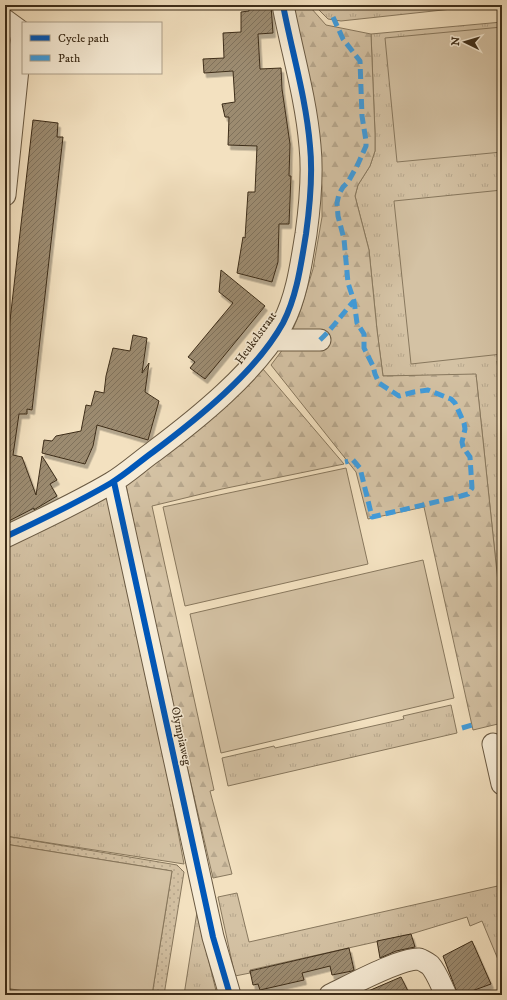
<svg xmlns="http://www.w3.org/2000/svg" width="507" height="1000" font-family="'IM FELL DW Pica',serif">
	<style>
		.grass { fill: url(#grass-tufts); stroke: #88785e }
		.forest { fill: url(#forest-firs); stroke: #88785e }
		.park { fill: url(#park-dots); stroke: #88785e }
		.garden { fill: #d4c2a4; stroke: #88785e }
		.building { fill: url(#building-hatch); stroke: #3d2d19; filter: url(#shadow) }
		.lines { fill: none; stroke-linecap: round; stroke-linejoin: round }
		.minor-casing { stroke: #6a5a43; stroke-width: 23 }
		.minor { stroke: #f7ecd6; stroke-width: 21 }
		.quiet { stroke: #3f9ddf; stroke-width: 5; stroke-dasharray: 10 5; stroke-linecap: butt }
		.cycleway-casing { stroke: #f7ecd6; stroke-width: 8 }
		.cycleway { stroke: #0057b8; stroke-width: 6 }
		.labels { text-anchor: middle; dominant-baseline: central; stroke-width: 3; stroke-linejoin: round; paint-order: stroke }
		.street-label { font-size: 12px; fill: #3d2d19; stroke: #f7ecd6 }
	</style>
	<defs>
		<pattern id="grass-tufts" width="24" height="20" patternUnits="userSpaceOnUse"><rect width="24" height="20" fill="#d4c2a4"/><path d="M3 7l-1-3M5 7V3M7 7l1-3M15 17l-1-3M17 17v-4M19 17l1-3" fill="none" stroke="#b7a78d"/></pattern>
		<pattern id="forest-firs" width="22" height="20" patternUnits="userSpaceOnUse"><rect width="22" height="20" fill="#d4c2a4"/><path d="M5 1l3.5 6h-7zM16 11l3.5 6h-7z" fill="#b7a78d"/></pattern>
		<pattern id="park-dots" width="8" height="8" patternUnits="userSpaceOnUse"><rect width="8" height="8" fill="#d4c2a4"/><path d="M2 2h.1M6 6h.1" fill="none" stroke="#b7a78d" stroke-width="1.8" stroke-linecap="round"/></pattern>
		<pattern id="building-hatch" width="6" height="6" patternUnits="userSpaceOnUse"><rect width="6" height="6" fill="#9c8b70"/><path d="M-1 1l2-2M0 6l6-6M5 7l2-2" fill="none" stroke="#80725b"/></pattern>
		<filter id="shadow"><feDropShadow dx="2.5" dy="4.5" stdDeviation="0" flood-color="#0004"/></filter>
	</defs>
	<rect width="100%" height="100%" fill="#f3e1c0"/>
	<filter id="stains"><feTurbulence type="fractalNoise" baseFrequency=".005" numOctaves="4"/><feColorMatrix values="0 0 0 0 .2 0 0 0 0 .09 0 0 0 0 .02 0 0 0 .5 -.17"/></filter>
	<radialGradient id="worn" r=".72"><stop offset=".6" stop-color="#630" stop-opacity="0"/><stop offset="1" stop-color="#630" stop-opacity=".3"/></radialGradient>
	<path class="grass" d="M 314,5 L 489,5 L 341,21 L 328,19 Z
		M 502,22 L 502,361 L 497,361 L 502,411 L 502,631 L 500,601 L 476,375 L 383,376 L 377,330 L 369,250 L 355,196 L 358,185 L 370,166 L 375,151 L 375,133 L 371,34 Z
		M 107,495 L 144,649 L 184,864 L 5,836 L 5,545 Z
		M 451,705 L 457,733 L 228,786 L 222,758 L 274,746 L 275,748 L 404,719 L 403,716 Z
		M 502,885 L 502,969 L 482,921 L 470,926 L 467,917 L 411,934 L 250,970 L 250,973 L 235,976 L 218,897 L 237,893 L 249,942 Z
		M 197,912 L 217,995 L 184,995 Z"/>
	<path class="forest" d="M 289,5 L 306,5 L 311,8 L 326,25 L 371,34 L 375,133 L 375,151 L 370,166 L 358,185 L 355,196 L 369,250 L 377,330 L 383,376 L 476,374 L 500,601 C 502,628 504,656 502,683 C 501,696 497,709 502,723 L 473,730 L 424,507 L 368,519 L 356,472 L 271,365 L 286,345 L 299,315 L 313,269 L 322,217 L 322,187 L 319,164 Z
		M 263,369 L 344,464 L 222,489 L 152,506 L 214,790 L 210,791 L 232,874 L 213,878 L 156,633 L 125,480 L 248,386 Z"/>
	<path class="park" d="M 5,836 L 177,865 L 184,872 L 164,995 L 152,995 L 172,871 L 5,844 Z
		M 5,988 L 49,995 L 5,995 Z"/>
	<path class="garden" d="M 502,27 L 502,152 L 397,162 L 385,38 Z
		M 502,190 L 502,354 L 411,364 L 394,201 Z
		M 346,468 L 368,564 L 185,606 L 163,507 Z
		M 423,560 L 454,698 L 221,753 L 190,614 Z
		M 5,844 L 172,871 L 152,995 L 49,995 L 5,988 Z"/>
	<path class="building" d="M 249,5 L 271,5 L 273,33 L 258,34 L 260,69 L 281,68 L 282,89 L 290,144 L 289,176 L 291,176 L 289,224 L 279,224 L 278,262 L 272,282 L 237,273 L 243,237 L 245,238 L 248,192 L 255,192 L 257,146 L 228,145 L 229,117 L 225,117 L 222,104 L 235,102 L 233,71 L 204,73 L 203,59 L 224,58 L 223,33 L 241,32 L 241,12 L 249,11 Z
		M 33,120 L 58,123 L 57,137 L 63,137 L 32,410 L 27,409 L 27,414 L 19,414 L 13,455 L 22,457 L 36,495 L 42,456 L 57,480 L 50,484 L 57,496 L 37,508 L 34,510 L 34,508 L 5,523 L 5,364 Z
		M 221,270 L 265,306 L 205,379 L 190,368 L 195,362 L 188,357 L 233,303 L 219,292 Z
		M 133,335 L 147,338 L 142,373 L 149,363 L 145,392 L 159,401 L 148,440 L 97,425 L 93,446 L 85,464 L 42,453 L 44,440 L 52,441 L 56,436 L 81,431 L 86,405 L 91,406 L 95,391 L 104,393 L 106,376 L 113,348 L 130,351 Z
		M 411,934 L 415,947 L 396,951 L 380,958 L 377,941 Z
		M 472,941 L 491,984 L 461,995 L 458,995 L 443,956 Z
		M 349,948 L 354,970 L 352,971 L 332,975 L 330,966 L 302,973 L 304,980 L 260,990 L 258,984 L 253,985 L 250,971 Z
		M 401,977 L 410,995 L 359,995 Z"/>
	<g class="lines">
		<g class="minor-casing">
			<path id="minor" d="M 5,20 L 20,31 L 21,40 L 5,195
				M 271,340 L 320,340
				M 114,482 L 213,937 L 230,995
				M 5,537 C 41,520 77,503 111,483 C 126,474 139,462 153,452 C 197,419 256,372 283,323 C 297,296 301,264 306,234 C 310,205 313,175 310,146 C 306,98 292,52 283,5
				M 493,744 L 502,784
				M 330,995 C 349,986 400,958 419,959 C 422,960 427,963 430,965 C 437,973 441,985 446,995"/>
		</g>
		<use href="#minor" class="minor"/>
		<path class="quiet" d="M 333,17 L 343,39 L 360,61 L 362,116 L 366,141 L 366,146 L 358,164 L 348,182 L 343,187 L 339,194 L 337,203 L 338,216 L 344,239 L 348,283 L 354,301 L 357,323 L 364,334 L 364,348 L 373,366 L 375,374 L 379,383 L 399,396 L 414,392 L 428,390 L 451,399 L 455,403 L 464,423 L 465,429 L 462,442 L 463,447 L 470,457 L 472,488 L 468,494 L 461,496 L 372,517 L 360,468 L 353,460 L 345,462
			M 320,340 C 333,328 342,314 354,301
			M 462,728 L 472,725"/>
		<g class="cycleway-casing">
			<path id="cycleway" d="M 114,482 L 213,937 L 230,995
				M 5,537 C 41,520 77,503 111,483 C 126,474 139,462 153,452 C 197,419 256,372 283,323 C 297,296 301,264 306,234 C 310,205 313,175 310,146 C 306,98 292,52 283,5"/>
		</g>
		<use href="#cycleway" class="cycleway"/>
	</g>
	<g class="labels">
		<g class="street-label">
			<text transform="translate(256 338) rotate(-54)">Heukelstraat</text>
			<text transform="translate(181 736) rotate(78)">Olympiaweg</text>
		</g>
	</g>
	<rect width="507" height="1000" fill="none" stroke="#f3e1c0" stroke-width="20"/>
	<rect x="6" y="6" width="495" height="988" fill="none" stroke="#3d2d19" stroke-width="2"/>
	<rect x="10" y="10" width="487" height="980" fill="none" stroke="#3d2d19"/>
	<rect x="22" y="22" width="140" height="52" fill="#f7ecd6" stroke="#ada08a"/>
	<rect x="30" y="35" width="20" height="6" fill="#0057b8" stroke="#ada08a"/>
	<text x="58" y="42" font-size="12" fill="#3d2d19">Cycle path</text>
	<rect x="30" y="55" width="20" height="6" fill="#3f9ddf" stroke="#ada08a"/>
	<text x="58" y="62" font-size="12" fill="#3d2d19">Path</text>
	<g transform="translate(465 42) rotate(275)" stroke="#f7ecd6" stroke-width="3" paint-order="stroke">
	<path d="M0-3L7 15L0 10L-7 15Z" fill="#3d2d19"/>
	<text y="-6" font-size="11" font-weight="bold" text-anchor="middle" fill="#3d2d19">N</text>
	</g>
	<rect width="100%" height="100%" filter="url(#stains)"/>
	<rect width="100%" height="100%" fill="url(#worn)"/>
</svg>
